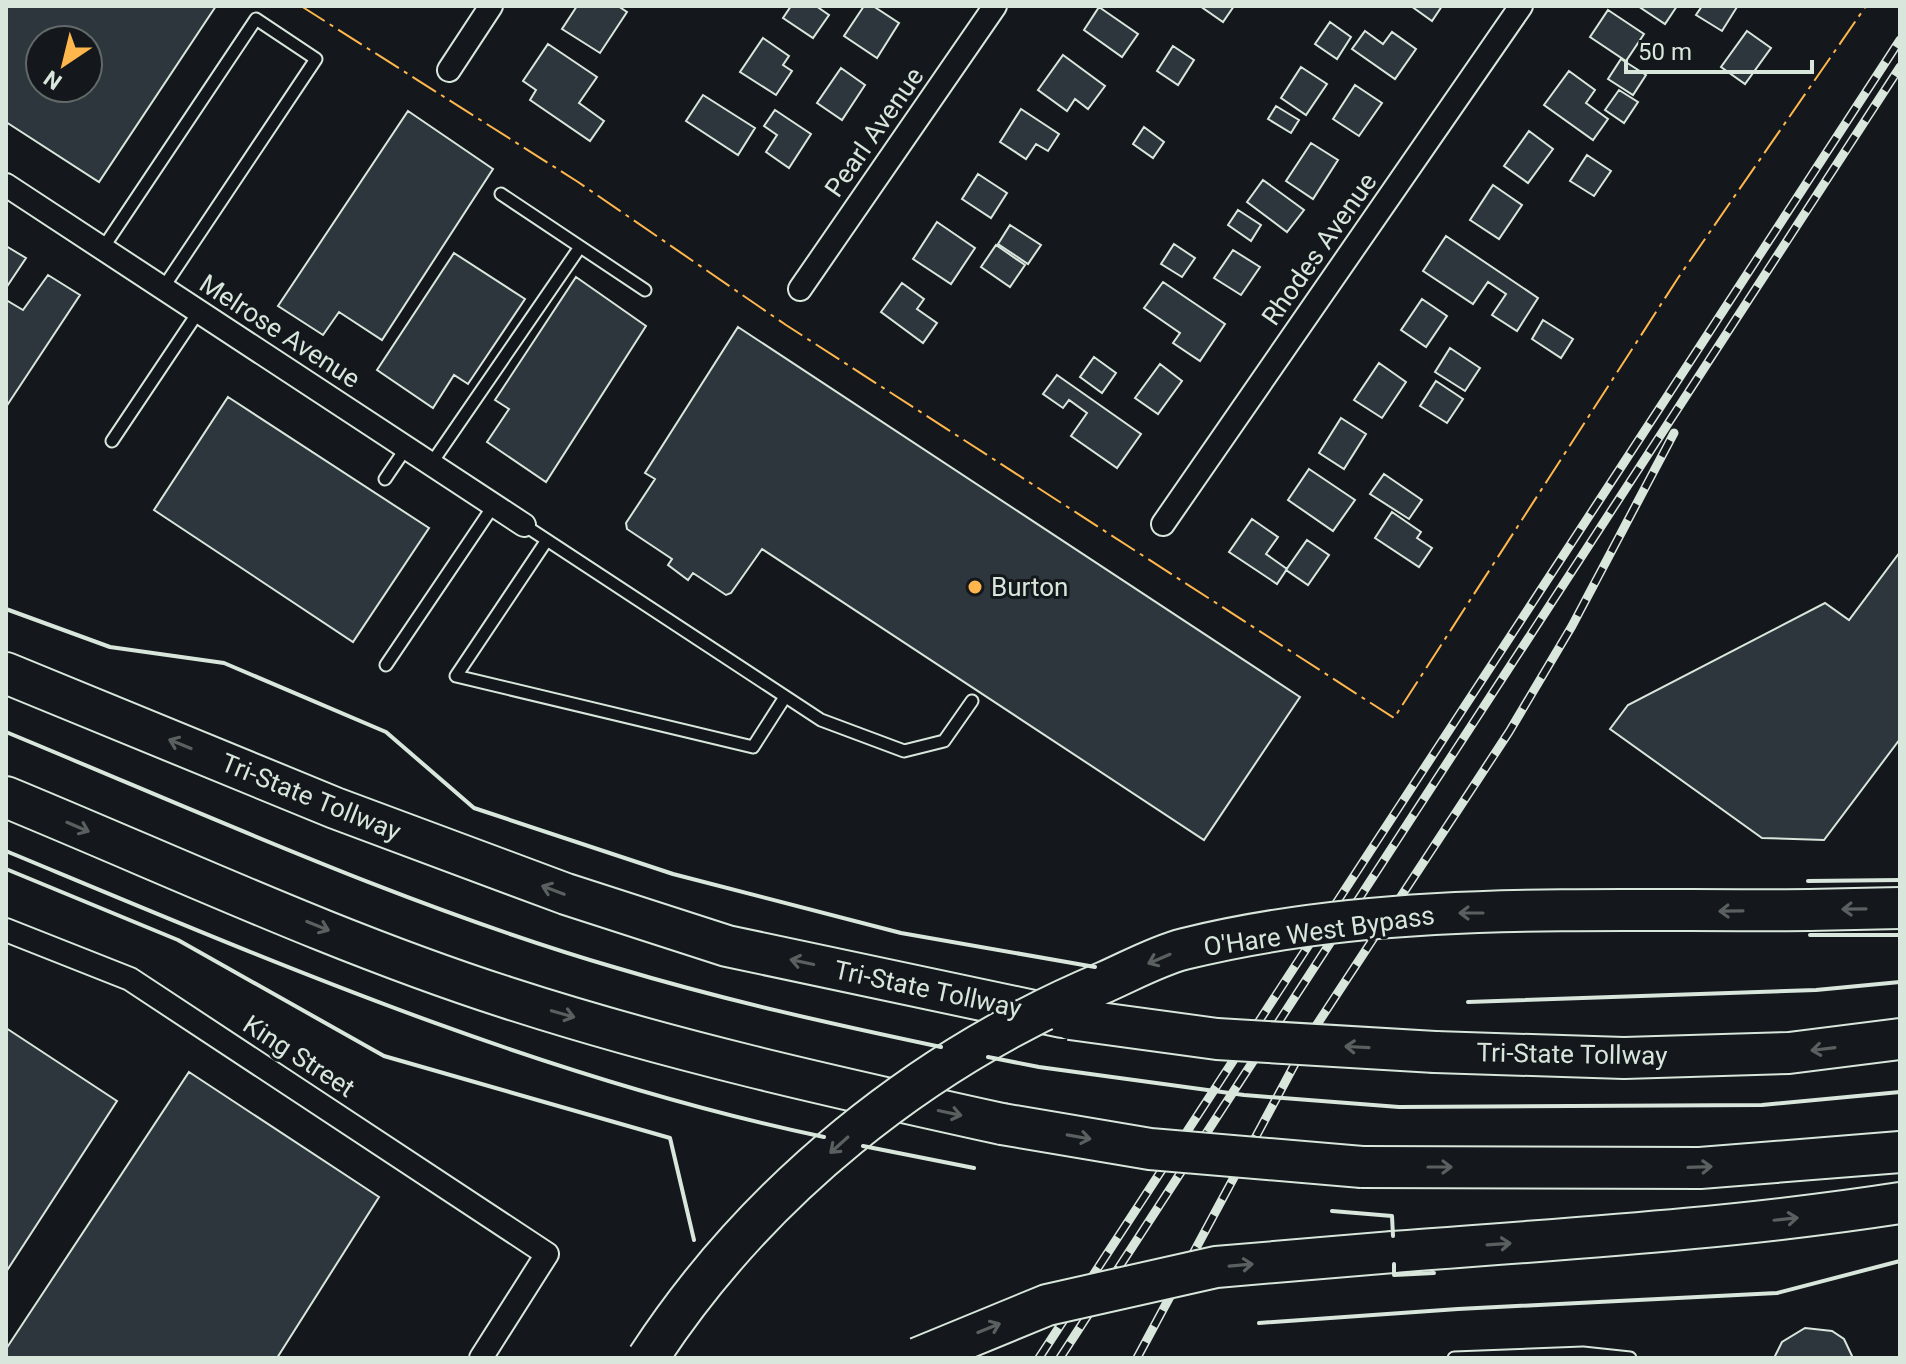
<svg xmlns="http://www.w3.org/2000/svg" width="1906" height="1364" font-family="Roboto,sans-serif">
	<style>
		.building { fill: #2c363c; stroke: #d8e6dc; stroke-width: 2; fill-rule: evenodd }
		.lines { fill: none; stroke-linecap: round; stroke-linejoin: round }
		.service-casing { stroke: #d8e6dc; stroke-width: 15 }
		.minor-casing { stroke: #d8e6dc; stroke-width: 26 }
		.motorway-casing { stroke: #d8e6dc; stroke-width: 44 }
		.service { stroke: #14181c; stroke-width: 11 }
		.minor { stroke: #14181c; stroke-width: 22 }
		.motorway { stroke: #14181c; stroke-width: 40 }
		.rail-casing { stroke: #d8e6dc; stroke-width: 9 }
		.rail { stroke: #14181c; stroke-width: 6; stroke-dasharray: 18; stroke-linecap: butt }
		.motorway-bridge-casing { stroke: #d8e6dc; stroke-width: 44; stroke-linecap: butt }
		.motorway-bridge { stroke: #14181c; stroke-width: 40 }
		.wall { stroke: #d8e6dc; stroke-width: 4 }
		.power { stroke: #ffb74d; stroke-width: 2; stroke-dasharray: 28 6 4 6; stroke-linecap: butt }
		.oneway { stroke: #59605f }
		.poi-dot { fill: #ffb74d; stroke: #14181c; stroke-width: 3 }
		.labels { text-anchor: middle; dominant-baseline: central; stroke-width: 6; stroke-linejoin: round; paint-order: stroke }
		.street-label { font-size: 26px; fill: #d8e6dc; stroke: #14181c }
		.poi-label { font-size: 26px; fill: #d8e6dc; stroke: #14181c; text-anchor: start }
	</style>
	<rect width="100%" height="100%" fill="#14181c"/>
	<path class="building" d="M 6,6 L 216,6 L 99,182 L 6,122 ZM 40,40 L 88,40 L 88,88 L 40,88 Z
		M 577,6 L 618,6 L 627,12 L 600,53 L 562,29 Z
		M 791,6 L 816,6 L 829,15 L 813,38 L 783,18 Z
		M 864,6 L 873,6 L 899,23 L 877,58 L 844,36 Z
		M 1200,6 L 1234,6 L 1223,22 Z
		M 1411,6 L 1442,6 L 1432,21 Z
		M 1638,6 L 1677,6 L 1665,24 Z
		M 1702,6 L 1736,6 L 1737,7 L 1722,31 L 1696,15 Z
		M 1099,7 L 1138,34 L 1122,57 L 1084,30 Z
		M 1608,10 L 1644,34 L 1626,61 L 1590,37 Z
		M 1330,22 L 1351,37 L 1337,59 L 1315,44 Z
		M 1365,31 L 1383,44 L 1392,32 L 1416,49 L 1395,79 L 1352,49 Z
		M 1747,31 L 1771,48 L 1745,84 L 1721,67 Z
		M 763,38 L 789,56 L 783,65 L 792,71 L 776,95 L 740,72 Z
		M 548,44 L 597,77 L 579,103 L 604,121 L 590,141 L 530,100 L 536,90 L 523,81 Z
		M 1173,46 L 1194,60 L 1178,85 L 1157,71 Z
		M 1063,55 L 1105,86 L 1088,109 L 1075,99 L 1067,111 L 1038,90 Z
		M 1621,59 L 1646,75 L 1633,95 L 1608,79 Z
		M 1301,67 L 1327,84 L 1306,115 L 1281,98 Z
		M 841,68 L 865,85 L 842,120 L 817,103 Z
		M 1569,71 L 1595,90 L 1586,103 L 1608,119 L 1593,140 L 1544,105 Z
		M 1355,85 L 1382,103 L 1359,136 L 1333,119 Z
		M 1619,90 L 1638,102 L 1624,123 L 1605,110 Z
		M 703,95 L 755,128 L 738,155 L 686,121 Z
		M 1276,106 L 1299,120 L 1291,133 L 1268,119 Z
		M 1021,109 L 1059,134 L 1048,151 L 1036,144 L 1026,159 L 1000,142 Z
		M 775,110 L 811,134 L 789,168 L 766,152 L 777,135 L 764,126 Z
		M 408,111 L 493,169 L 382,340 L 339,312 L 323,335 L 278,306 Z
		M 1144,127 L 1164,142 L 1153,158 L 1133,144 Z
		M 1529,131 L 1553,149 L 1528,183 L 1504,166 Z
		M 1311,143 L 1338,160 L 1313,199 L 1286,181 Z
		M 1587,155 L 1611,171 L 1594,196 L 1570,181 Z
		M 978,174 L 1007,193 L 991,218 L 962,199 Z
		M 1263,180 L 1304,210 L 1287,232 L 1247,202 Z
		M 1493,185 L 1522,205 L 1499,239 L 1470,220 Z
		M 1238,210 L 1261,225 L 1251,241 L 1228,225 Z
		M 937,222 L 975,248 L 951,284 L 913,259 Z
		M 1010,225 L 1041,245 L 1028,264 L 998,244 Z
		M 1446,236 L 1538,298 L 1517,331 L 1492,315 L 1506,294 L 1488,282 L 1473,304 L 1423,271 Z
		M 1174,244 L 1195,258 L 1182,277 L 1161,264 Z
		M 996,245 L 1025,265 L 1010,287 L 981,267 Z
		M 6,246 L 26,258 L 6,288 Z
		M 1233,250 L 1260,267 L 1241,295 L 1214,278 Z
		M 454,253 L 525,299 L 468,384 L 454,375 L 433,408 L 377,370 Z
		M 48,275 L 80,295 L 6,407 L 6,300 L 23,310 Z
		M 576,277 L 646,326 L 546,482 L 487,442 L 509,409 L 495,400 Z
		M 1163,282 L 1225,324 L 1200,361 L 1173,343 L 1180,333 L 1144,308 Z
		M 902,283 L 924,299 L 917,309 L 937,323 L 923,343 L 881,312 Z
		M 1422,299 L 1447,316 L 1426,347 L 1401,330 Z
		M 1543,320 L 1573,339 L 1561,358 L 1532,339 Z
		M 738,327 L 1300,697 L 1204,840 L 762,549 L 731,593 L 726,595 L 693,573 L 688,580 L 668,565 L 672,559 L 627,529 L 626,523 L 655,479 L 645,473 Z
		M 1450,348 L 1480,368 L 1465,391 L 1435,372 Z
		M 1094,357 L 1116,373 L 1102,393 L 1080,377 Z
		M 1379,363 L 1406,382 L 1382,418 L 1354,400 Z
		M 1160,364 L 1182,381 L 1158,414 L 1135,398 Z
		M 1057,375 L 1141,434 L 1117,468 L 1071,436 L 1087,413 L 1069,400 L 1063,408 L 1043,394 Z
		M 1436,381 L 1463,399 L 1447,423 L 1420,406 Z
		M 228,397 L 429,528 L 353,642 L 154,510 Z
		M 1341,418 L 1366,434 L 1344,469 L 1319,453 Z
		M 1309,469 L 1355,500 L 1333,531 L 1288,500 Z
		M 1384,474 L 1422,500 L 1409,519 L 1370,494 Z
		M 1392,512 L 1421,532 L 1417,538 L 1432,548 L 1419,567 L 1375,538 Z
		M 1252,519 L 1278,537 L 1266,554 L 1287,569 L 1277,584 L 1229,552 Z
		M 1307,540 L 1329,555 L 1308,585 L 1286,570 Z
		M 1900,552 L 1900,739 L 1824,840 L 1762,838 L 1610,729 L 1628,705 L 1825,603 L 1849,620 Z
		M 6,1028 L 117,1101 L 6,1272 Z
		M 189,1072 L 379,1197 L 277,1358 L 6,1358 L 6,1349 Z
		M 1805,1328 L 1832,1331 L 1844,1339 L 1853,1358 L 1774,1358 L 1782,1342 Z"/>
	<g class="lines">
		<g class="service-casing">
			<path id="service" d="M 501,194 L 645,290
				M 103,248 L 256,19 L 316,59 L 163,288
				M 112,441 L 199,311
				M 431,464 L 580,247
				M 385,479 L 406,448
				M 524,525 L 821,720 L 904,751 L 944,741 L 972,701
				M 547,540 L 456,676 L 753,747 L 785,697
				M 386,665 L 494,505
				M 1454,1358 L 1583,1353 L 1630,1358"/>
		</g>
		<g class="minor-casing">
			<path id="minor" d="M 449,70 L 491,6
				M 6,185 L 524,525
				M 800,289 L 995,6
				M 1163,524 L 1521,6
				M 6,930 L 130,979 L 547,1254 L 481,1358"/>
		</g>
		<g class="motorway-casing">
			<path id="motorway" d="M 6,673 L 335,808 L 566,894 L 727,946 L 1062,1017
				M 6,797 C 171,865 335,942 505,997 C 668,1050 834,1087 1002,1124
				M 1809,910 L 1900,908
				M 1435,1052 L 1624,1058 L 1789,1053 L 1900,1039
				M 1362,1167 L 1700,1168 L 1900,1152
				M 1393,1252 C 1562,1239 1732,1229 1900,1203"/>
		</g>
		<use href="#service" class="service"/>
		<use href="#minor" class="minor"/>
		<use href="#motorway" class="motorway"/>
		<g class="rail-casing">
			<path id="rail" d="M 1039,1358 L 1900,40
				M 1060,1358 L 1900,67
				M 1137,1358 L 1312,1032 L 1509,732 L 1572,626 L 1674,433"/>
		</g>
		<use href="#rail" class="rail"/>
		<g class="motorway-bridge-casing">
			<path id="motorway-bridge" d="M 1070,1019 L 1217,1039 L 1435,1052
				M 1002,1124 L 1150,1149 L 1362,1167
				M 648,1358 C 757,1191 921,1059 1105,982 C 1130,971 1157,956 1184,949 C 1385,899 1603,912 1809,910
				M 918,1358 L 1047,1305 L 1216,1267 L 1393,1252"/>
		</g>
		<use href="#motorway-bridge" class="motorway-bridge"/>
		<path class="wall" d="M 6,609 L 110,647 L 224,663 L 386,732 L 474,808 L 673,874 L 901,933 L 1095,967
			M 6,732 C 207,815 408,907 617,968 C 724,1000 832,1024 941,1047
			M 6,851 C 273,962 539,1077 824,1137
			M 6,869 L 178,940 L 384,1056 L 670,1138 L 694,1240
			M 1808,881 L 1900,880
			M 1810,935 L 1900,935
			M 1468,1002 L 1816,990 L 1900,982
			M 988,1057 L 1039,1067 L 1244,1095 L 1399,1107 L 1762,1105 L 1900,1092
			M 863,1146 L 974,1168
			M 1332,1211 L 1392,1216 L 1393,1236
			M 1394,1264 L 1394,1275 L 1434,1273
			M 1259,1323 L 1458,1309 L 1777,1293 L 1900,1261"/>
		<path class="power" d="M 301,6 L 578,182 L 786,325 L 1394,718 L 1678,278 L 1866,6"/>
	</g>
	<defs><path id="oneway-shaft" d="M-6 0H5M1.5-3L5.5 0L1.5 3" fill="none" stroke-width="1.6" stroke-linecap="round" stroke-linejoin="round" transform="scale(2)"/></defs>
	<g class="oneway">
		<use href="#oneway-shaft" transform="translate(180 744) rotate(-158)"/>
		<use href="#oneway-shaft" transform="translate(78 827) rotate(23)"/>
		<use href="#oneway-shaft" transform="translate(553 890) rotate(-159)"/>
		<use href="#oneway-shaft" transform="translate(1854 909) rotate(179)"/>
		<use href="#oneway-shaft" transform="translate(1731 911) rotate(179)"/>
		<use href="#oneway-shaft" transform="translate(1471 913) rotate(-180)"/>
		<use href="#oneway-shaft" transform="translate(318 926) rotate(22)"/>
		<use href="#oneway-shaft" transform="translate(1159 959) rotate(157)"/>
		<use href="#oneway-shaft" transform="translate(802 962) rotate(-168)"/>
		<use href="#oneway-shaft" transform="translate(563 1014) rotate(16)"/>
		<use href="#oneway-shaft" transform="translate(1357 1047) rotate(-177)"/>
		<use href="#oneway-shaft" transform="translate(1823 1049) rotate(173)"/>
		<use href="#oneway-shaft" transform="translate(950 1113) rotate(12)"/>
		<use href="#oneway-shaft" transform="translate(1079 1137) rotate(10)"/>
		<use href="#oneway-shaft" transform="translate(839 1145) rotate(138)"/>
		<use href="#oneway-shaft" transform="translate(1440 1167)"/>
		<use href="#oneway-shaft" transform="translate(1700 1167) rotate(-2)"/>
		<use href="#oneway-shaft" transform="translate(1786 1219) rotate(-6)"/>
		<use href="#oneway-shaft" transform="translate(1499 1244) rotate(-4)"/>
		<use href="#oneway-shaft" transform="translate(1241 1265) rotate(-5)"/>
		<use href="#oneway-shaft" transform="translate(989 1328) rotate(-22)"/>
	</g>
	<circle class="poi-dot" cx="975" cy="587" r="8"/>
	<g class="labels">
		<g class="street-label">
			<text transform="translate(874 132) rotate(-55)">Pearl Avenue</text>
			<text transform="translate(1319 249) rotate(-55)">Rhodes Avenue</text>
			<text transform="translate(280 331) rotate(33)">Melrose Avenue</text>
			<text transform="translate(311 797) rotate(22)">Tri-State Tollway</text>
			<text transform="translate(1319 931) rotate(-8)">O'Hare West Bypass</text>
			<text transform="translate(928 989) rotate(12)">Tri-State Tollway</text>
			<text transform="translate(1572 1054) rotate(1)">Tri-State Tollway</text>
			<text transform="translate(299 1056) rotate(33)">King Street</text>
		</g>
		<g class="poi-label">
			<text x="991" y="587">Burton</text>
		</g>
	</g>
	<rect width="1906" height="1364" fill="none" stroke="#d8e6dc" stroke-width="16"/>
	<g transform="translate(64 64) rotate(215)"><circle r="38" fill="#14181c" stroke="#626a69" stroke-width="2"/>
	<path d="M0-6L14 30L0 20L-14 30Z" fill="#ffb74d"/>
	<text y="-12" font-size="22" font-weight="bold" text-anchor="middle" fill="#d8e6dc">N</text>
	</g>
	<path d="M1626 60v12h186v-12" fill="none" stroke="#d8e6dc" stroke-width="4"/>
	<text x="1638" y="60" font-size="24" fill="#d8e6dc" stroke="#14181c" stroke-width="6" paint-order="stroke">50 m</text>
</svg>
